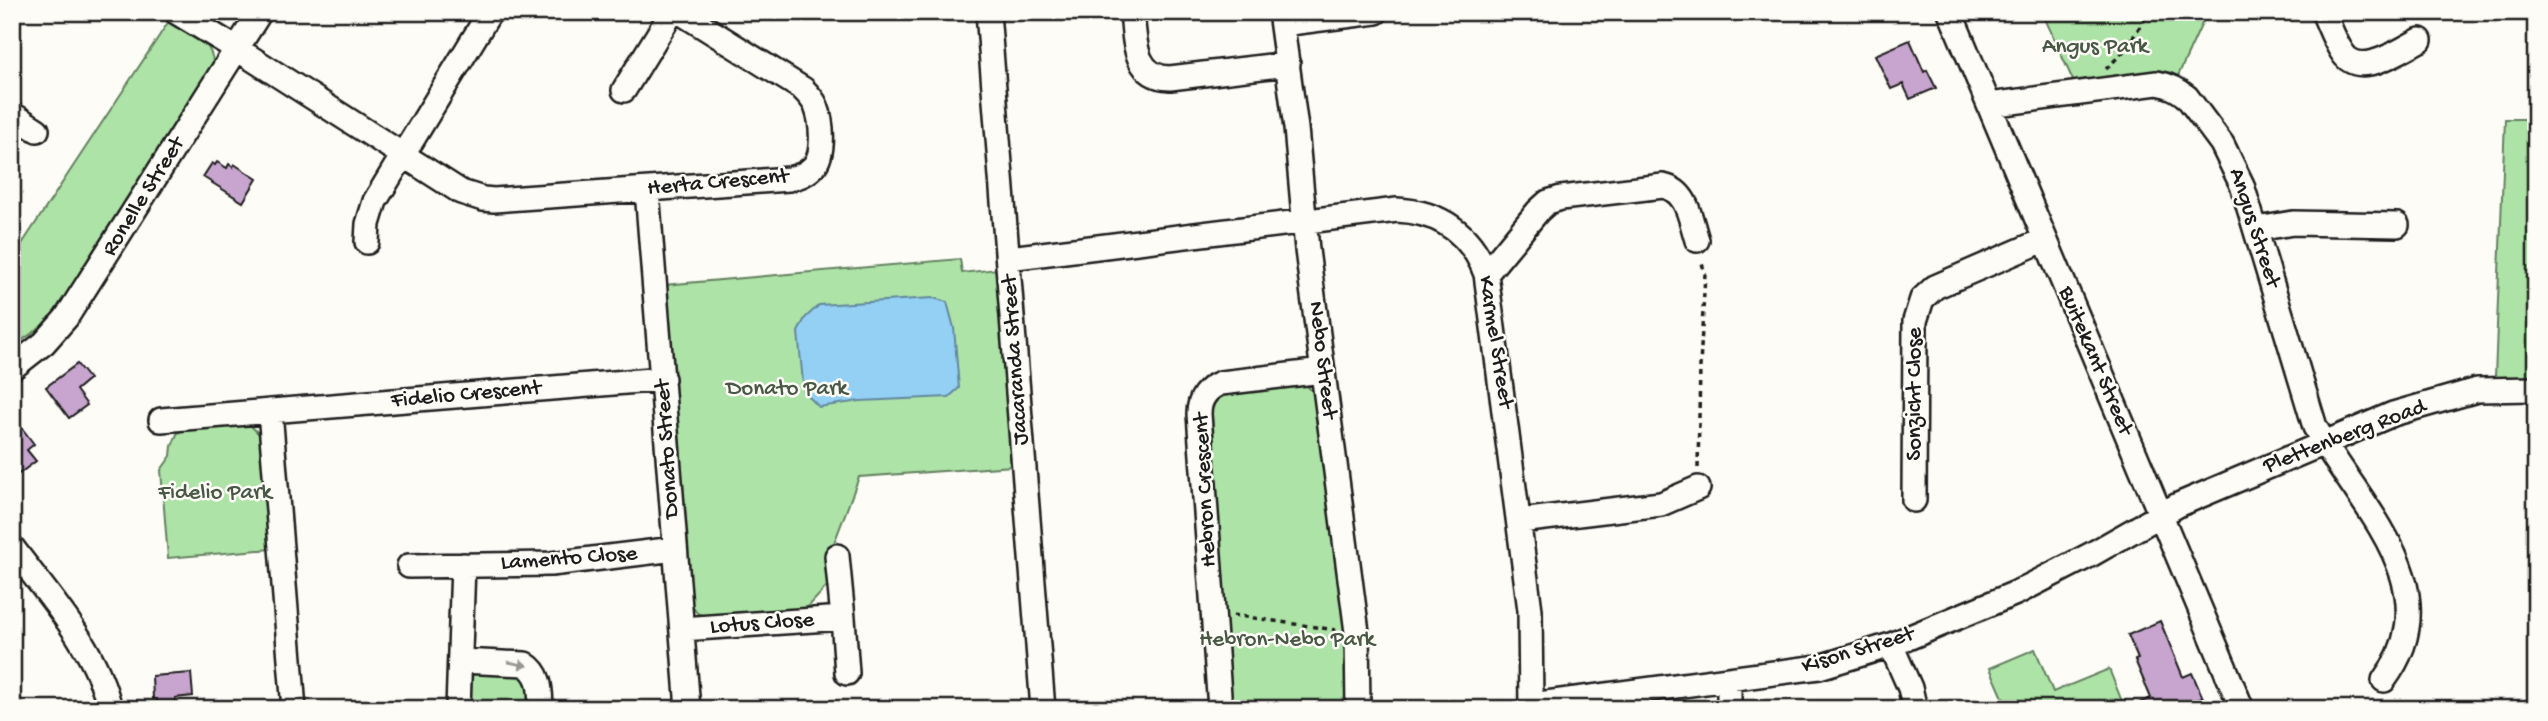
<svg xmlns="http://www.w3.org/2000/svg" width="2548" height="721" font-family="'Gochi Hand',sans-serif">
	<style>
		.green { fill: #ade3a6; stroke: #648061; stroke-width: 2 }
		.water { fill: #93d0f3; stroke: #63889d; stroke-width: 2 }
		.building { fill: #c8a5cf; stroke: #1c1c1c; stroke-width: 2 }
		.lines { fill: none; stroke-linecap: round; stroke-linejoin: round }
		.minor-casing { stroke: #1c1c1c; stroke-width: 28 }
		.path { stroke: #1c1c1c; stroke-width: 3.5; stroke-dasharray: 5 5; stroke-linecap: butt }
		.minor { stroke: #fdfcf7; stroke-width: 23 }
		.oneway { fill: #989794 }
		.labels { text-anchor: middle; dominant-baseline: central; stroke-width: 5; stroke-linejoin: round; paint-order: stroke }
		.park-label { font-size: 23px; fill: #485845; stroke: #fdfcf7 }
		.street-label { font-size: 23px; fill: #1c1c1c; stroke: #fdfcf7 }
	</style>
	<rect width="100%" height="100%" fill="#fdfcf7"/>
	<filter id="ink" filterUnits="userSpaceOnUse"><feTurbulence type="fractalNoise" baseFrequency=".0143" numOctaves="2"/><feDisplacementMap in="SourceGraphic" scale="14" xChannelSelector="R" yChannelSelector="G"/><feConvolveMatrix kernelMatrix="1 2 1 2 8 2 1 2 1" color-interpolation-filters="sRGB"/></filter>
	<g filter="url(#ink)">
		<path class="green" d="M 2042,12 L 2217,12 L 2204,19 L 2177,78 L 2075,85 Z
			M 169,21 C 188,32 214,40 213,65 L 60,308 L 44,325 L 12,347 L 12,259 Z
			M 2505,119 L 2536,119 L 2536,378 L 2495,377 Z
			M 960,259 L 962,273 L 997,269 L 1013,466 L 859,477 L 833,546 L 828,548 L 830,583 L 809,606 L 800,611 L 704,616 L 697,613 L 689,602 L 664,285 Z
			M 1305,384 L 1316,395 L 1348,617 L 1351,709 L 1229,709 L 1207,427 L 1210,402 L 1220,393 Z
			M 249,424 L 261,436 L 271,549 L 168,558 L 161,470 L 171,456 L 172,446 L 177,434 L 187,427 Z
			M 2035,649 L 2053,692 L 2109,669 L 2125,709 L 2008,709 L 1990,668 Z
			M 522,669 L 535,709 L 464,709 L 466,680 L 471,670 Z"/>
		<path class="water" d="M 933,298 L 947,302 L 954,328 L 959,388 L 949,397 L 860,401 L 819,407 L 804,392 L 798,332 L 805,318 L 819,305 Z"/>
		<path class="building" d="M 1910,40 L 1924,72 L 1927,70 L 1936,88 L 1910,99 L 1903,84 L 1891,89 L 1875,55 Z
			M 217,162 L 227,168 L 229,164 L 233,167 L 234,164 L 257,179 L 243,202 L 203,177 L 212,163 L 215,165 Z
			M 77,364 L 89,379 L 76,390 L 87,405 L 69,418 L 46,387 Z
			M 12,415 L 34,444 L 27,450 L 36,461 L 12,479 Z
			M 2160,621 L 2183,677 L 2192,673 L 2203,698 L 2197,700 L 2200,709 L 2125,709 L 2151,698 L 2135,660 L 2138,659 L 2128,635 Z
			M 191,673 L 193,696 L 175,698 L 175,706 L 157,707 L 157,699 L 153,699 L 152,676 Z"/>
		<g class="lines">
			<g class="minor-casing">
				<path id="minor" d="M 176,12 L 237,49 L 461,192 L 483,199 L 494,200 L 789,179 C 799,176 807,174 814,166 C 825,153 822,121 816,106 C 813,99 808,94 803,89 L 680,12
					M 988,12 L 1043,709
					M 1132,12 C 1135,39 1133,77 1170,78 L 1288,64
					M 1280,12 L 1296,128 L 1307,250 L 1357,632 L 1358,709
					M 1950,12 L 2242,709
					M 2323,12 C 2329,25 2334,40 2342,52 C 2359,80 2400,50 2420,40
					M 1282,24 L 1376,12
					M 624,90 L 672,12
					M 1989,105 L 2157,83 C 2169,85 2178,89 2187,97 L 2222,144 L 2242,185 L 2315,427 C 2358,505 2453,588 2384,680
					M 12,114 L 37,130
					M 647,190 L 688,709
					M 2257,229 L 2293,223 L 2397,225
					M 367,242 L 368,224 L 375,201 L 490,12
					M 1008,258 L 1397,210 C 1440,212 1471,233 1486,274 L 1530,610 L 1531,709
					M 1486,274 L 1538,211 L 1548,202 L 1561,198 L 1663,186 C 1688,191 1690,219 1697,240
					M 12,368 L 44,343 L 66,318 L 260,12
					M 270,411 L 294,709
					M 161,420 L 663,379
					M 1914,500 L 1915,321 L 1922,299 L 1935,287 L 2044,240
					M 1520,521 L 1661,504 L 1698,488
					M 12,547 C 49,597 96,647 110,709
					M 837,556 L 843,618
					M 409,566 L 551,564 L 675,549
					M 682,629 L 843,618 L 847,673
					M 1891,645 L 1910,688 L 1915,709
					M 461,661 L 525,664 C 542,675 540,691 541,709
					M 1729,680 L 1729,709
					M 1531,705 L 1819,667 L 1891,645 L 2016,593 L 2092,554 L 2178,505 L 2393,414 L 2477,390 L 2536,389
					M 458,709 L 463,565
					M 1220,709 L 1199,414 C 1199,399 1207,388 1221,383 L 1323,371"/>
			</g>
			<path class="path" d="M 2106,69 L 2125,50 L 2149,12
				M 1698,468 L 1700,366 L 1705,274 L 1701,259
				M 1233,615 L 1336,630"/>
			<use href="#minor" class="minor"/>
		</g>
		<defs><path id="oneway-solid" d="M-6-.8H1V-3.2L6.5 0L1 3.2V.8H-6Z" transform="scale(1.75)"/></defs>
		<use class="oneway" href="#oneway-solid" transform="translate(518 664) rotate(12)"/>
	</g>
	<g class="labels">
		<g class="park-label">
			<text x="2095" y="47">Angus Park</text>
			<text x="787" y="389">Donato Park</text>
			<text x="215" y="493">Fidelio Park</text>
			<text x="1287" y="640">Hebron-Nebo Park</text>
		</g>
		<g class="street-label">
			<text transform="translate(718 183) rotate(-5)">Herta Crescent</text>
			<text transform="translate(144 197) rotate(-58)">Ronelle Street</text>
			<text transform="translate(2254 228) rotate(72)">Angus Street</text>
			<text transform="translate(1495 342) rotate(81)">Karmel Street</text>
			<text transform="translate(1016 360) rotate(-94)">Jacaranda Street</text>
			<text transform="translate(1322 360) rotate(83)">Nebo Street</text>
			<text transform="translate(2095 361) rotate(67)">Buitekant Street</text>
			<text transform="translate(1915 394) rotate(-90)">Sonzicht Close</text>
			<text transform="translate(466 395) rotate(-5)">Fidelio Crescent</text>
			<text transform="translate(2345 437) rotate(-21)">Plettenberg Road</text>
			<text transform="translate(668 449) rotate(-94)">Donato Street</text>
			<text transform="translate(1206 490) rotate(-93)">Hebron Crescent</text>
			<text transform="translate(569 559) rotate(-4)">Lamento Close</text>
			<text transform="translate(762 624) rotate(-4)">Lotus Close</text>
			<text transform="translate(1858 651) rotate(-17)">Kison Street</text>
		</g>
	</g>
	<rect width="2548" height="721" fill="none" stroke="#fdfcf7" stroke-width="42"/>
	<rect x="21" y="21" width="2506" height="679" fill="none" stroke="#1c1c1c" stroke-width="2.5" filter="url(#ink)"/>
</svg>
